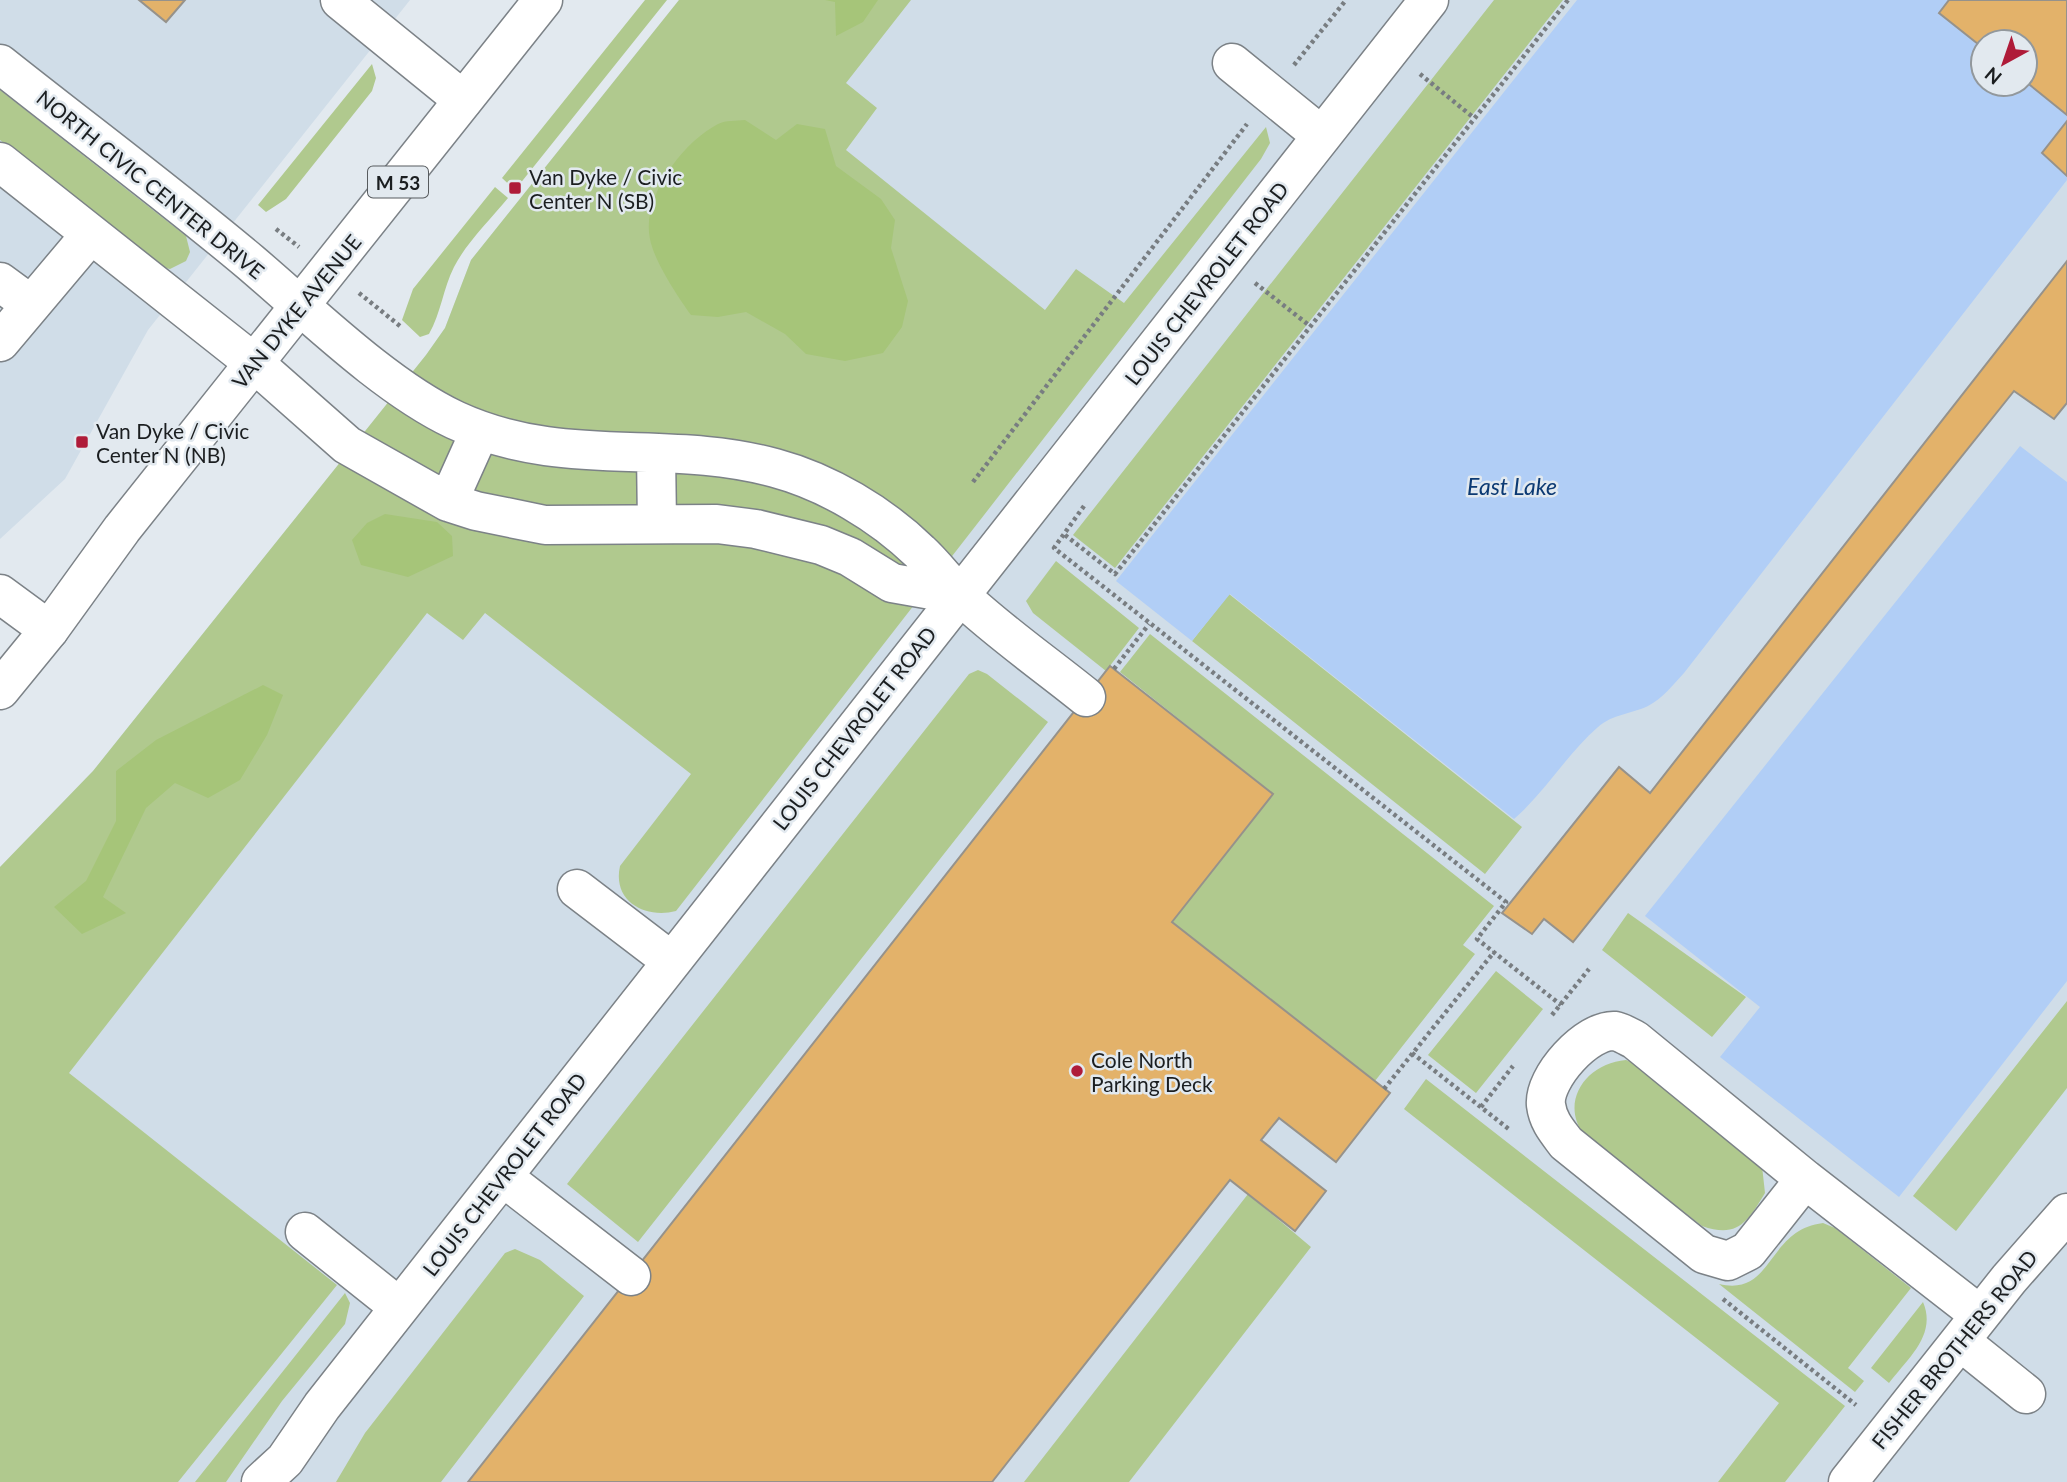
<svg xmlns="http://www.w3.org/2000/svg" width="2067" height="1482" font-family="Lato,sans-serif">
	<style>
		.built { fill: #d0dde8; fill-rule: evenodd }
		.green { fill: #b0c98e }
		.forest { fill: #a6c579 }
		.water { fill: #b1cef6 }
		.building { fill: #e3b26a; stroke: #96928b; stroke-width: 2 }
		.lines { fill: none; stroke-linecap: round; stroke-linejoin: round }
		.minor-casing { stroke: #7c8287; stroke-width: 41 }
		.major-casing { stroke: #7c8287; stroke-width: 41 }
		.path { stroke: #787d81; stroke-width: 4.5; stroke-dasharray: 3.5 3.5; stroke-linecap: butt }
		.minor { stroke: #fff; stroke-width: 38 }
		.major { stroke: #fff; stroke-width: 38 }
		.poi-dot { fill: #af1b39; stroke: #e2e9ef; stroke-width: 2.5 }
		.labels { text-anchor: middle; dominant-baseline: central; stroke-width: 5; stroke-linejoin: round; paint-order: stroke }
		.shield { fill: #e2e9ef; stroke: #575b5e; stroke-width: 2 }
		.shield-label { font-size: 19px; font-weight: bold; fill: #1b1e20 }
		.poi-label { font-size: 21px; fill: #1b1e20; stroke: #e2e9ef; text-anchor: start }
		.street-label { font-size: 21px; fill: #1b1e20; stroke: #e2e9ef }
		.water-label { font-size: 23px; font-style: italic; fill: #0c3a73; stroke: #e2e9ef }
	</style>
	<rect width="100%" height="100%" fill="#e2e9ef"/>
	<path class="built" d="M 0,0 L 410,0 L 148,330 L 65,479 L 0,539 Z
		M 679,0 L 2067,0 L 2067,1482 L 0,1482 L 0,867 L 93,771 L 426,355 L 445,328 L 471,260 ZM 1983,42 L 2025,42 L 2025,84 L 1983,84 Z"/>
	<path class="green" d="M 645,0 L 667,0 L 515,190 L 502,178 Z
		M 679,0 L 911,0 L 846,83 L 877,108 L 846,150 L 1045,310 L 1076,269 L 1124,303 L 1266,127 L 1270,143 L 1261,159 L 676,911 C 646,919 612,902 620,866 L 691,774 L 485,613 L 463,640 L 427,613 L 69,1073 L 337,1285 L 178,1482 L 0,1482 L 0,867 L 93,771 L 426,355 L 445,328 L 471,260 Z
		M 1494,0 L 1563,0 L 1115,568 L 1073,535 Z
		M 372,64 L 376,78 L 372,91 L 286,199 L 266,212 L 258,205 Z
		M 0,90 L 186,236 L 190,252 L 186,261 L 170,269 L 161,267 L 0,140 Z
		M 495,187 L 508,198 C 490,220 467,242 454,267 C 443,289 441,313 429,334 L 420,337 L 402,320 L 413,289 Z
		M 1056,561 L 1139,628 L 1106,671 L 1033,613 L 1026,601 Z
		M 1229,594 L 1522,827 L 1485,874 L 1192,641 Z
		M 1150,634 L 1494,906 L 1463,945 L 1475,954 L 1375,1081 L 1172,922 L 1273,794 L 1120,672 Z
		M 978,670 L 987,674 L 1048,722 L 638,1242 L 567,1184 L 969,674 Z
		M 1628,913 L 1746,997 L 1712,1037 L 1602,950 Z
		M 1496,971 L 1543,1009 L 1476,1093 L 1428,1055 Z
		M 2067,1001 L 2067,1088 L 1956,1231 L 1913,1196 Z
		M 1626,1060 L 1638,1065 L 1762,1166 L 1765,1193 C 1748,1221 1738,1239 1702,1226 L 1584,1135 C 1559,1101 1587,1063 1626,1060 Z
		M 1426,1079 L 1845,1406 L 1785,1482 L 1718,1482 L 1779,1403 L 1404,1109 Z
		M 1248,1194 L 1311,1247 L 1129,1482 L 1024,1482 Z
		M 1823,1223 L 1835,1228 L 1911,1288 L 1848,1368 L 1864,1381 L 1855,1392 L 1719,1284 C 1774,1297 1766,1230 1823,1223 Z
		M 515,1249 L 540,1260 L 584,1296 L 441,1482 L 336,1482 L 365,1433 L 505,1253 Z
		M 345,1293 L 350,1303 L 345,1324 L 282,1401 L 226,1482 L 195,1482 Z
		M 1923,1302 C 1937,1335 1908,1358 1889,1383 L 1871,1368 Z"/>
	<path class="forest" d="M 825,0 L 878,0 L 863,22 L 836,36 L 835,2 Z
		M 745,120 L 776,140 L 797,124 L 825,129 L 836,166 L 881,199 L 895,220 L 891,248 L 908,301 L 902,327 L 883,353 L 845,361 L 806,354 L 785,334 L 746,312 L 718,317 L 691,315 C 678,297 654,261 650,239 C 641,197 683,142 718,124 C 726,120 736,121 745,120 Z
		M 385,514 L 437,522 L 452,536 L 453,556 L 408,577 L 361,565 L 352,540 L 367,523 Z
		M 263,685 L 283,695 L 267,735 L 240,780 L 208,798 L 175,783 L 146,808 L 103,897 L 126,913 L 82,934 L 54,907 L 86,881 L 116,821 L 116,771 L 156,740 Z"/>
	<path class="water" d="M 1577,0 L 1949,0 L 1939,13 L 1983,48 L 1983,84 L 2025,84 L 2025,81 L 2067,115 L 2067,121 L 2042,153 L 2067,176 L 2067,180 L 1684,673 C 1673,685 1663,698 1648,706 C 1631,714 1613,714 1598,727 C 1567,754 1545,792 1514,819 L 1230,594 L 1192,641 L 1116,581 Z
		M 2020,446 L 2067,482 L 2067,981 L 1899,1197 L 1720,1057 L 1760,1007 L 1645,916 Z"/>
	<path class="building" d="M 139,0 L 185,0 L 166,22 Z
		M 1949,0 L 2067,0 L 2067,115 L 2025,81 L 2025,42 L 1983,42 L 1983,48 L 1939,13 Z
		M 2067,121 L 2067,176 L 2042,153 Z
		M 2067,261 L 2067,403 L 2054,419 L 2014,391 L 1573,942 L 1544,919 L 1532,934 L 1502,913 L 1619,767 L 1650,793 Z
		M 1110,666 L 1273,794 L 1172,922 L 1390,1093 L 1336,1162 L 1279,1118 L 1261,1140 L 1326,1191 L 1295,1231 L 1230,1180 L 992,1482 L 468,1482 Z"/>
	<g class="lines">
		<g class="minor-casing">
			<path id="minor" d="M 340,0 L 463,100
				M 1232,63 L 1322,136
				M 0,64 C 83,130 169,194 250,262 C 310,313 385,387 455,420 C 563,470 666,438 775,468 C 827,482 881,514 920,552 C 934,565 946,581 960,595 C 999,632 1044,663 1086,697
				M 0,162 L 254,363 L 347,445 L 448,502 L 476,511 L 545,525 L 717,524 L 756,529 L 821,545 L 850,557 L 892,583 L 960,595
				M 0,282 L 30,304
				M 0,342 L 91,234
				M 656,453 L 657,523
				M 448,502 L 480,431
				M 0,594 L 49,630
				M 577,889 L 670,960
				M 503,1177 L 631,1276
				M 1805,1179 L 1748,1251 L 1728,1261 L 1704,1254 L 1566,1143 C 1557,1131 1548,1121 1546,1105 C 1543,1078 1587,1029 1615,1031 C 1621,1032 1629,1037 1635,1040 L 1805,1179 L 1980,1315
				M 305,1232 L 399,1307
				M 1960,1341 L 2026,1394
				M 261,1482 L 285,1460 L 322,1406 L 1429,0
				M 1848,1482 L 2009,1279 L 2067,1213"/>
		</g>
		<g class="major-casing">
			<path id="major" d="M 0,690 L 49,630 L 122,529 L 543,0"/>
		</g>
		<path class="path" d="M 1294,65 L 1346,0
			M 1420,74 L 1474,118
			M 276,229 L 299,247
			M 1255,283 L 1310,326
			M 359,293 L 400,326
			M 973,482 L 1247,124
			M 1084,506 L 1054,548 L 1506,902 L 1477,939 L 1561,1005
			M 1065,535 L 1115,574 L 1568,0
			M 1114,669 L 1149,624
			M 1552,1015 L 1589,969
			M 1412,1053 L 1510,1130
			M 1384,1089 L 1494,952
			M 1481,1107 L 1513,1066
			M 1723,1299 L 1856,1405"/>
		<use href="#minor" class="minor"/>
		<use href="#major" class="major"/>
	</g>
	<g class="poi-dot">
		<rect x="508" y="181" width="14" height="14" rx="3.5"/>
		<rect x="75" y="435" width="14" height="14" rx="3.5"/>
		<circle cx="1077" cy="1071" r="7"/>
	</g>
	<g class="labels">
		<rect class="shield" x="368" y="166.5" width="60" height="31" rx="5"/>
		<g class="shield-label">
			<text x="398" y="182">M 53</text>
		</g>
		<g class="poi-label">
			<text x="529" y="176">Van Dyke / Civic<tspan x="529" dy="24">Center N (SB)</tspan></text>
			<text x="96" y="430">Van Dyke / Civic<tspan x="96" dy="24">Center N (NB)</tspan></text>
			<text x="1091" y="1059">Cole North<tspan x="1091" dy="24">Parking Deck</tspan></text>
		</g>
		<g class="street-label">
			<text transform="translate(151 184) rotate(39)">NORTH CIVIC CENTER DRIVE</text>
			<text transform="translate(1206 283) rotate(-52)">LOUIS CHEVROLET ROAD</text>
			<text transform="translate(296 311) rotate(-51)">VAN DYKE AVENUE</text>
			<text transform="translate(854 728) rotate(-52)">LOUIS CHEVROLET ROAD</text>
			<text transform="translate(504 1174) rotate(-52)">LOUIS CHEVROLET ROAD</text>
			<text transform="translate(1954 1349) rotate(-51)">FISHER BROTHERS ROAD</text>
		</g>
		<g class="water-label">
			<text x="1512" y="486">East Lake</text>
		</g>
	</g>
	<g transform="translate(2004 63) rotate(220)"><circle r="33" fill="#e2e9ef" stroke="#92989c" stroke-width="2"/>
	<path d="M0-5L12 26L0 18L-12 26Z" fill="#af1b39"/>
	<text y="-10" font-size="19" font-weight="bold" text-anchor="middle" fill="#1b1e20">N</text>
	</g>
</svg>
